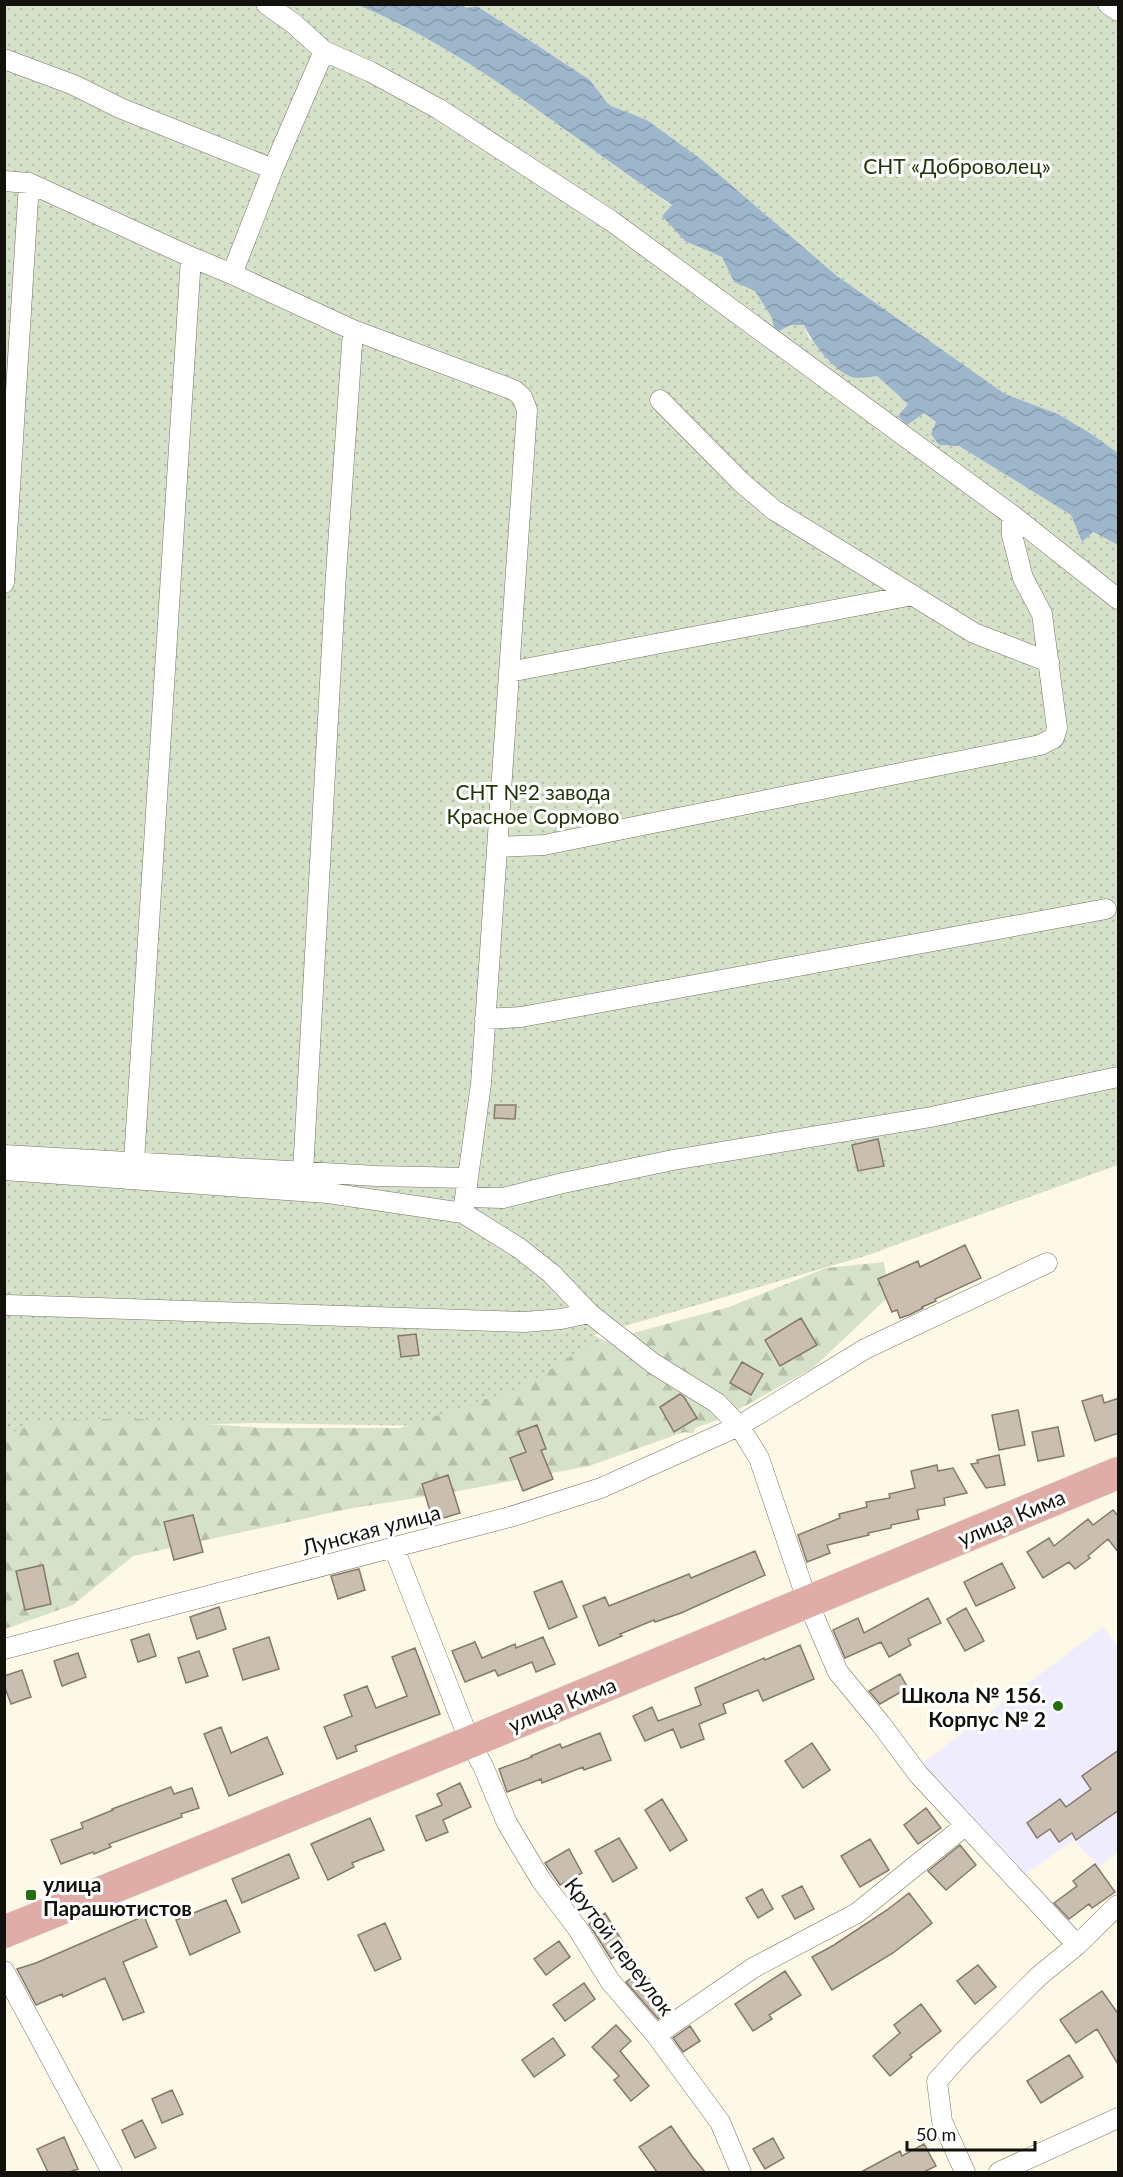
<svg xmlns="http://www.w3.org/2000/svg" width="1123" height="2177" font-family="Lato,sans-serif">
	<style>
		.education { fill: #eeecfd }
		.grass { fill: url(#grass-dots) }
		.forest { fill: url(#forest-firs) }
		.water { fill: url(#water-waves) }
		.building { fill: #c9beaf; stroke: #84796b; stroke-width: 1.5 }
		.lines { fill: none; stroke-linecap: round; stroke-linejoin: round }
		.street-casing { stroke: #787363; stroke-width: 21 }
		.primary-casing { stroke: #e3e2e2; stroke-width: 33 }
		.street { stroke: #fff; stroke-width: 20 }
		.primary { stroke: #dfaca6; stroke-width: 32 }
		.poi-dot { fill: #246e0e; stroke: #fff; stroke-width: 2 }
		.labels { text-anchor: middle; dominant-baseline: central; stroke-width: 6; stroke-linejoin: round; paint-order: stroke }
		.park-label { font-size: 21px; fill: #223406; stroke: #fff }
		.street-label { font-size: 21px; fill: #13110b; stroke: #fff }
		.poi-label { font-size: 21px; font-weight: bold; fill: #13110b; stroke: #fff; text-anchor: end }
	</style>
	<defs>
		<pattern id="grass-dots" width="8" height="8" patternUnits="userSpaceOnUse" patternTransform="scale(1.5)"><rect width="8" height="8" fill="#d5e1c9"/><path d="M2 2h.1M6 6h.1" fill="none" stroke="#b6c0ab" stroke-width="1.8" stroke-linecap="round"/></pattern>
		<pattern id="forest-firs" width="22" height="20" patternUnits="userSpaceOnUse" patternTransform="scale(1.5)"><rect width="22" height="20" fill="#d5e1c9"/><path d="M5 1l3.5 6h-7zM16 11l3.5 6h-7z" fill="#b6c0ab"/></pattern>
		<pattern id="water-waves" width="16" height="10" patternUnits="userSpaceOnUse" patternTransform="scale(1.5)"><rect width="16" height="10" fill="#9db6cb"/><path d="M0 5q4-4 8 0t8 0" fill="none" stroke="#869bad"/></pattern>
	</defs>
	<rect width="100%" height="100%" fill="#fef8e6"/>
	<path class="education" d="M 1103,1627 L 1118,1647 L 1118,1852 L 1099,1867 L 1074,1840 L 1024,1875 L 920,1765 Z"/>
	<path class="grass" d="M 5,5 L 358,5 C 474,53 569,136 672,206 L 662,216 L 685,241 L 722,257 L 734,282 L 755,291 L 772,318 L 775,333 L 791,325 L 804,325 L 809,338 L 856,378 L 877,376 L 908,404 L 898,416 L 924,413 L 936,422 L 938,445 L 959,446 L 1071,515 L 1082,542 L 1092,532 L 1118,545 L 1118,1165 L 865,1256 L 594,1335 L 710,1400 L 693,1433 L 492,1427 L 256,1423 L 39,1428 L 5,1438 Z
		M 461,5 L 1118,5 L 1118,453 L 1090,433 L 1058,414 L 1005,395 L 837,276 L 701,159 L 647,120 L 609,105 L 590,80 L 477,6 L 466,8 Z"/>
	<path class="forest" d="M 884,1262 L 889,1296 L 813,1368 L 723,1418 L 589,1466 L 464,1490 L 348,1509 L 133,1556 L 73,1605 L 5,1629 L 4,1436 L 37,1422 L 124,1418 L 262,1428 L 400,1428 L 522,1387 L 589,1345 L 729,1307 L 826,1268 Z"/>
	<path class="water" d="M 461,4 L 466,8 L 477,6 L 590,80 L 609,105 L 647,120 L 701,159 L 837,276 L 1005,394 L 1058,414 L 1090,433 L 1118,453 L 1118,545 L 1093,532 L 1082,542 L 1071,515 L 959,446 L 939,445 L 931,434 L 936,422 L 924,413 L 907,425 L 898,416 L 908,404 L 877,376 C 871,377 863,378 857,378 C 838,377 811,341 804,325 L 791,325 L 775,333 L 772,318 L 755,291 L 734,282 L 722,257 L 685,241 L 662,216 L 672,205 C 568,136 474,53 358,5 Z"/>
	<path class="building" d="M 495,1105 L 516,1105 L 515,1119 L 494,1118 Z
		M 878,1139 L 884,1166 L 858,1171 L 852,1145 Z
		M 965,1245 L 981,1278 L 935,1299 L 936,1301 L 922,1307 L 923,1308 L 909,1315 L 900,1318 L 897,1310 L 892,1312 L 878,1279 L 918,1261 L 920,1267 Z
		M 801,1318 L 817,1345 L 780,1366 L 765,1340 Z
		M 416,1334 L 419,1355 L 401,1357 L 398,1336 Z
		M 742,1362 L 763,1374 L 751,1395 L 730,1383 Z
		M 680,1394 L 684,1397 L 697,1418 L 674,1432 L 660,1407 Z
		M 1102,1395 L 1104,1403 L 1119,1398 L 1119,1433 L 1095,1441 L 1082,1401 Z
		M 1018,1410 L 1025,1445 L 999,1450 L 992,1415 Z
		M 537,1425 L 546,1449 L 541,1450 L 553,1479 L 523,1491 L 510,1458 L 526,1452 L 518,1432 Z
		M 1058,1427 L 1064,1456 L 1038,1461 L 1032,1432 Z
		M 999,1455 L 1005,1485 L 986,1488 L 971,1464 L 978,1463 L 977,1460 Z
		M 937,1465 L 938,1471 L 953,1468 L 967,1493 L 944,1498 L 945,1505 L 917,1510 L 919,1519 L 891,1525 L 891,1528 L 868,1533 L 869,1535 L 827,1545 L 830,1553 L 807,1562 L 798,1535 L 840,1518 L 839,1514 L 867,1507 L 866,1502 L 890,1498 L 889,1494 L 915,1488 L 911,1471 Z
		M 448,1475 L 460,1513 L 433,1521 L 422,1484 Z
		M 1113,1510 L 1119,1517 L 1119,1553 L 1108,1539 L 1088,1556 L 1090,1558 L 1075,1569 L 1069,1562 L 1043,1578 L 1027,1552 L 1049,1538 L 1054,1546 L 1088,1519 L 1093,1525 Z
		M 193,1515 L 203,1552 L 174,1560 L 164,1522 Z
		M 755,1551 L 765,1575 L 681,1613 L 655,1622 L 654,1620 L 620,1634 L 622,1636 L 599,1646 L 583,1606 L 605,1597 L 609,1606 L 689,1574 L 691,1578 Z
		M 1002,1563 L 1015,1588 L 976,1606 L 964,1582 Z
		M 43,1565 L 51,1604 L 25,1610 L 16,1571 Z
		M 359,1569 L 365,1590 L 338,1599 L 331,1576 Z
		M 562,1581 L 577,1617 L 549,1629 L 534,1592 Z
		M 928,1598 L 941,1623 L 908,1639 L 911,1645 L 889,1657 L 881,1642 L 845,1658 L 833,1630 L 858,1618 L 864,1633 Z
		M 219,1607 L 226,1629 L 197,1639 L 190,1617 Z
		M 966,1608 L 984,1641 L 965,1651 L 947,1619 Z
		M 149,1634 L 156,1656 L 138,1662 L 131,1640 Z
		M 269,1637 L 279,1669 L 243,1680 L 233,1649 Z
		M 543,1637 L 555,1664 L 536,1672 L 532,1662 L 498,1676 L 495,1670 L 465,1682 L 452,1651 L 475,1642 L 482,1658 L 515,1644 L 516,1648 Z
		M 800,1645 L 814,1679 L 763,1701 L 758,1690 L 723,1704 L 726,1713 L 699,1724 L 704,1739 L 681,1748 L 673,1729 L 645,1741 L 633,1716 L 652,1707 L 658,1721 L 701,1705 L 695,1688 L 764,1658 L 765,1660 Z
		M 415,1648 L 440,1714 L 355,1746 L 357,1751 L 337,1759 L 324,1727 L 352,1716 L 344,1695 L 367,1686 L 376,1708 L 407,1696 L 392,1657 Z
		M 199,1651 L 208,1676 L 186,1683 L 178,1658 Z
		M 78,1653 L 86,1677 L 62,1686 L 54,1661 Z
		M 22,1670 L 31,1697 L 11,1704 L 4,1685 L 4,1676 Z
		M 900,1674 L 908,1688 L 880,1704 L 869,1691 Z
		M 221,1727 L 231,1753 L 267,1737 L 283,1774 L 229,1796 L 204,1734 Z
		M 600,1733 L 611,1760 L 584,1770 L 583,1767 L 542,1783 L 541,1779 L 507,1792 L 499,1769 L 532,1757 L 531,1756 L 560,1744 L 562,1748 Z
		M 812,1743 L 830,1770 L 803,1788 L 785,1761 Z
		M 1119,1750 L 1119,1810 L 1076,1840 L 1072,1833 L 1059,1842 L 1050,1829 L 1037,1838 L 1027,1823 L 1060,1799 L 1066,1807 L 1091,1789 L 1082,1776 Z
		M 460,1783 L 471,1807 L 443,1820 L 448,1832 L 426,1841 L 416,1816 L 442,1805 L 437,1794 Z
		M 171,1787 L 174,1794 L 192,1788 L 199,1808 L 181,1814 L 182,1817 L 109,1844 L 111,1847 L 94,1854 L 93,1852 L 61,1864 L 51,1840 L 83,1828 L 81,1823 L 113,1810 L 112,1809 Z
		M 662,1799 L 687,1840 L 670,1851 L 645,1810 Z
		M 926,1808 L 941,1828 L 918,1844 L 904,1825 Z
		M 370,1818 L 384,1850 L 352,1863 L 354,1867 L 328,1880 L 311,1844 Z
		M 619,1838 L 637,1868 L 613,1882 L 595,1851 Z
		M 870,1839 L 889,1870 L 860,1887 L 841,1856 Z
		M 960,1845 L 976,1865 L 946,1890 L 928,1871 Z
		M 569,1849 L 582,1873 L 560,1885 L 545,1863 Z
		M 289,1854 L 299,1878 L 242,1903 L 232,1879 Z
		M 1095,1864 L 1115,1892 L 1092,1908 L 1089,1904 L 1069,1919 L 1054,1903 L 1077,1886 L 1073,1881 Z
		M 802,1886 L 814,1909 L 795,1919 L 782,1896 Z
		M 762,1889 L 773,1909 L 758,1918 L 746,1898 Z
		M 909,1893 L 932,1923 L 893,1953 L 832,1990 L 812,1957 L 834,1945 L 887,1910 Z
		M 226,1900 L 240,1932 L 190,1955 L 176,1920 Z
		M 605,1913 L 627,1949 L 611,1959 L 589,1924 Z
		M 144,1916 L 157,1947 L 123,1962 L 144,2012 L 123,2020 L 105,1978 L 63,1997 L 62,1994 L 36,2005 L 17,1969 L 36,1963 Z
		M 385,1923 L 401,1959 L 375,1971 L 358,1935 Z
		M 559,1941 L 570,1957 L 546,1975 L 534,1959 Z
		M 978,1965 L 996,1987 L 975,2004 L 957,1981 Z
		M 642,1969 L 671,2010 L 658,2019 L 626,1982 Z
		M 785,1971 L 801,1995 L 769,2015 L 772,2019 L 753,2031 L 735,2004 Z
		M 584,1983 L 595,1999 L 565,2021 L 553,2005 Z
		M 1102,1991 L 1119,2015 L 1119,2066 L 1097,2029 L 1076,2043 L 1060,2020 Z
		M 921,2004 L 941,2031 L 910,2055 L 912,2057 L 890,2076 L 873,2056 L 900,2033 L 894,2025 Z
		M 616,2025 L 631,2041 L 620,2051 L 649,2086 L 631,2101 L 614,2080 L 619,2076 L 592,2047 Z
		M 690,2026 L 700,2041 L 683,2052 L 673,2038 Z
		M 553,2038 L 565,2055 L 534,2077 L 522,2060 Z
		M 1069,2055 L 1083,2077 L 1041,2103 L 1027,2081 Z
		M 172,2090 L 183,2114 L 162,2123 L 152,2099 Z
		M 142,2120 L 156,2148 L 135,2158 L 122,2130 Z
		M 671,2126 L 692,2156 L 705,2172 L 657,2172 L 639,2147 Z
		M 64,2137 L 78,2169 L 70,2172 L 48,2172 L 37,2149 Z
		M 773,2138 L 784,2158 L 765,2169 L 753,2149 Z
		M 924,2144 L 936,2166 L 924,2172 L 861,2172 L 900,2151 L 902,2156 Z"/>
	<g class="lines">
		<g class="street-casing">
			<path id="street" d="M 266,4 L 293,23 L 324,51
				M 1108,4 L 1118,11
				M 4,59 L 74,85 L 120,108 L 273,169
				M 4,181 L 29,183 L 191,257 L 232,274 L 353,330 L 514,390 L 522,397 L 527,410 L 481,1084 L 463,1213
				M 232,274 L 273,169 L 324,51 L 371,72 L 439,109 L 610,220 L 1012,515 L 1118,599
				M 660,400 L 741,482 L 774,510 L 974,633 L 1049,662
				M 4,583 L 29,183
				M 509,672 L 913,595
				M 497,847 L 544,845 L 1040,745 L 1054,738 L 1057,728 L 1042,614 L 1023,578 L 1012,535 L 1012,515
				M 485,1019 L 521,1017 L 1106,909
				M 4,1155 L 377,1176 L 468,1178
				M 134,1162 L 191,257
				M 4,1170 L 328,1193 L 463,1213 L 519,1248 L 552,1274 L 589,1313 L 654,1364 L 717,1403 L 739,1426 L 759,1458 L 808,1603 L 838,1672 L 880,1723 L 918,1774 L 1077,1945
				M 303,1172 L 336,574 L 353,330
				M 465,1197 L 503,1198 L 563,1183 L 673,1160 L 931,1117 L 1118,1077
				M 8,1305 L 525,1322 L 561,1319 L 589,1313
				M 394,1548 L 470,1742 L 483,1766 L 507,1823 L 541,1880 L 578,1929 L 610,1981 L 656,2035 L 720,2122 L 741,2172
				M 4,1649 L 510,1517 L 601,1488 L 739,1426 L 865,1349 L 1047,1263
				M 4,1971 L 112,2172
				M 656,2035 L 753,1968 L 857,1913 L 966,1825
				M 965,2172 L 942,2121 L 937,2081 L 964,2051 L 1039,1976 L 1077,1945 L 1118,1905
				M 999,2172 L 1118,2118"/>
		</g>
		<g class="primary-casing">
			<path id="primary" d="M 4,1932 L 470,1742 L 1118,1473"/>
		</g>
		<use href="#street" class="street"/>
		<use href="#primary" class="primary"/>
	</g>
	<g class="poi-dot">
		<circle cx="1058" cy="1706" r="6"/>
		<rect x="25" y="1889" width="12" height="12" rx="3"/>
	</g>
	<g class="labels">
		<g class="park-label">
			<text x="957" y="165">СНТ «Доброволец»</text>
			<text x="533" y="791">СНТ №2 завода<tspan x="533" dy="24">Красное Сормово</tspan></text>
		</g>
		<g class="street-label">
			<text transform="translate(1011 1517) rotate(-23)">улица Кима</text>
			<text transform="translate(371 1529) rotate(-15)">Лунская улица</text>
			<text transform="translate(562 1704) rotate(-22)">улица Кима</text>
			<text transform="translate(620 1946) rotate(53)">Крутой переулок</text>
		</g>
		<g class="poi-label">
			<text x="1046" y="1694">Школа № 156.<tspan x="1046" dy="24">Корпус № 2</tspan></text>
			<text x="43" y="1883" text-anchor="start">улица<tspan x="43" dy="24">Парашютистов</tspan></text>
		</g>
	</g>
	<rect width="1123" height="2177" fill="none" stroke="#13110b" stroke-width="12"/>
	<path d="M907 2141v9h128v-9" fill="none" stroke="#13110b" stroke-width="3"/>
	<text x="916" y="2141" font-size="18" fill="#13110b" stroke="#ffffff" stroke-width="4.5" paint-order="stroke">50 m</text>
</svg>
